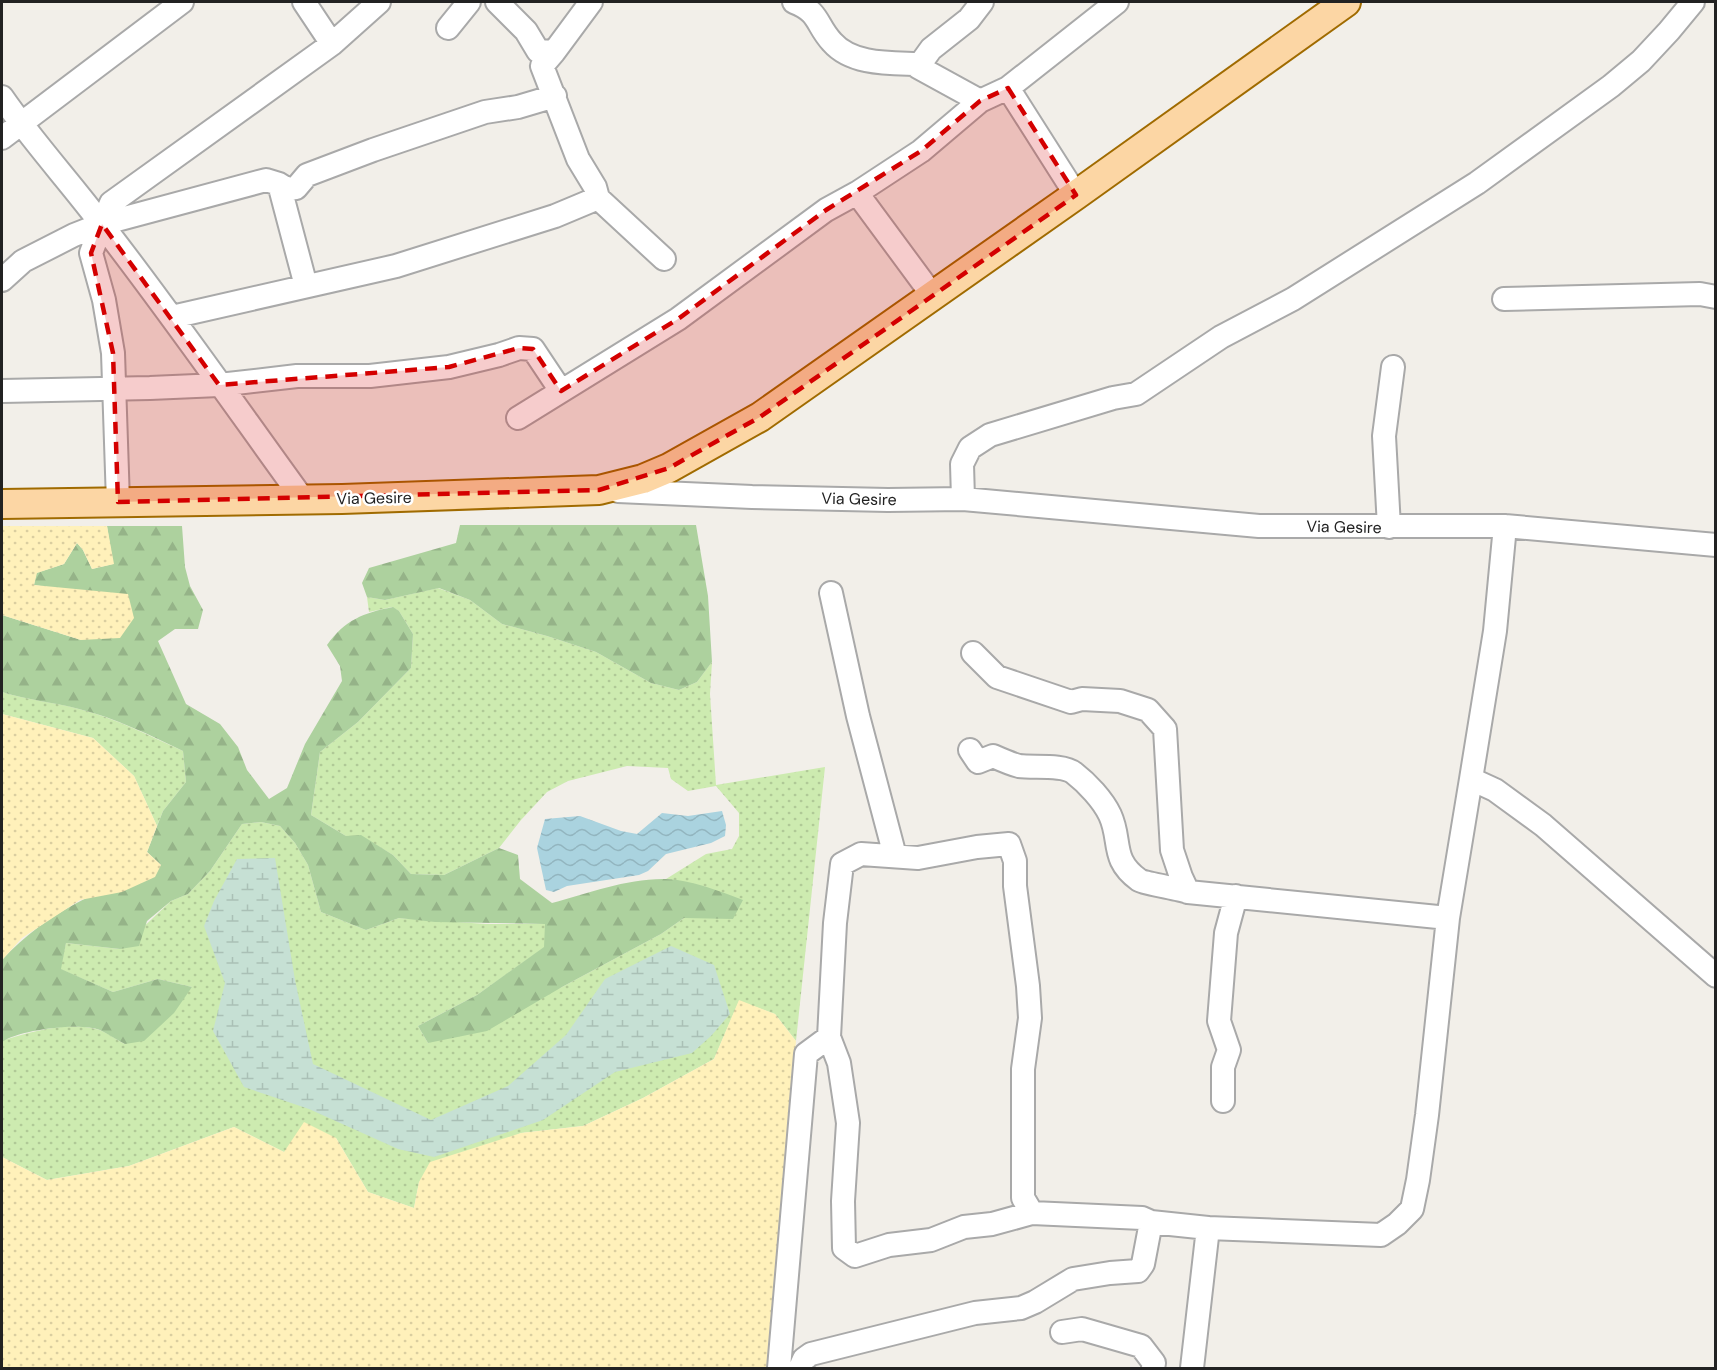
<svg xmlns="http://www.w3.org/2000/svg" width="1717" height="1370" font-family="'DM Sans',sans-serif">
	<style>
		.grass { fill: url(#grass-dots) }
		.forest { fill: url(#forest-firs) }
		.wetland { fill: url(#wetland-marsh) }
		.sand { fill: url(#sand-dots) }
		.water { fill: url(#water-waves) }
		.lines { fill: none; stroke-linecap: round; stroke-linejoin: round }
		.minor-casing { stroke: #a9a9a9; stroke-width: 26 }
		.major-casing { stroke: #a06b00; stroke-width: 32 }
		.minor { stroke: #fff; stroke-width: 22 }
		.major { stroke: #fcd6a4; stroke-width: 28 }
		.marked { fill: #d40000; fill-opacity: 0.2; stroke: #d40000; stroke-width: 4.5; stroke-dasharray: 12 8; stroke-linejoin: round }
		.labels { text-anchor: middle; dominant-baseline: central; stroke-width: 5; stroke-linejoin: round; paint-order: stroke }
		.street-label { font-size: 16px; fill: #222; stroke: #fff }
	</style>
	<defs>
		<pattern id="grass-dots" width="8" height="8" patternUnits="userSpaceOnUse" patternTransform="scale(1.5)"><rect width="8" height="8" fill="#cdebb0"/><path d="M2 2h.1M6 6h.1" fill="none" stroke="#b0c997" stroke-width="1.8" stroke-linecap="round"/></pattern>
		<pattern id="forest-firs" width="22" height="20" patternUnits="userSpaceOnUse" patternTransform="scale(1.5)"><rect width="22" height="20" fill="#add19e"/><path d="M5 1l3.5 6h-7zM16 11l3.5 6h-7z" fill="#95b388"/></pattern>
		<pattern id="wetland-marsh" width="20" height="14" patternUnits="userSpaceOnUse" patternTransform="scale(1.5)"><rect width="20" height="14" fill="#c6e0d4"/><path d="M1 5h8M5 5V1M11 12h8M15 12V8" fill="none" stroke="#aac0b6"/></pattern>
		<pattern id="sand-dots" width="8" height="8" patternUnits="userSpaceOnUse" patternTransform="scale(1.5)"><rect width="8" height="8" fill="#fff1ba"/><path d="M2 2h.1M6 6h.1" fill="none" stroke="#dacea0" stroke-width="1.8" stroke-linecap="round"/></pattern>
		<pattern id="water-waves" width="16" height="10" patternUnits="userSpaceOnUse" patternTransform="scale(1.5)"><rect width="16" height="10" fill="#aad3df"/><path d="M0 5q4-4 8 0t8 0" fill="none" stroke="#92b5bf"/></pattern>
	</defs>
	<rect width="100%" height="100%" fill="#f2efe9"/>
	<path class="grass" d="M 438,588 L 470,600 L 502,624 L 547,636 L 596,652 L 651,683 L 679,690 L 697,682 L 712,662 L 710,694 L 716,785 L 825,767 L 796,1041 L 775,1014 L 739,1001 L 714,1059 L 643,1098 L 583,1126 L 521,1133 L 419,1182 L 414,1208 L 368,1192 L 336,1138 L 284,1152 L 234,1127 L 129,1166 L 47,1180 L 2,1157 L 2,1042 L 4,1040 C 34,1031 65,1022 96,1029 C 106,1031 116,1040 125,1044 L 192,987 L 158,979 L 113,992 L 60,969 L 66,943 L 120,949 L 171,901 L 188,894 L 210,871 L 242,824 L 261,822 L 280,826 L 295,843 L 308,865 L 321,912 L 366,930 L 399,918 L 486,924 L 545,924 L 545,947 L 477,995 L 418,1026 L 428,1043 L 562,987 L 661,934 L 684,918 L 706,887 L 666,879 L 706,854 L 732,849 L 739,836 L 739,813 L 716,786 L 688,791 L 671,779 L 668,768 L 627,766 L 568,781 L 547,792 L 521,820 L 499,848 L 444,875 L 411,874 L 393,855 L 361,836 L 346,836 L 311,815 L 320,752 L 358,722 L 411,668 L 413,634 L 399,611 L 392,607 L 369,612 L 367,597 L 385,600 Z
		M 2,692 C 27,700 54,702 79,709 C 115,718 150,736 183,751 L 186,782 L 163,811 L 157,826 L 134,776 L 93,738 L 2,714 Z"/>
	<path class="forest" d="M 460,525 L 696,525 L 708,596 L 712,662 L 697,682 L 679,690 L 651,683 L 596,652 L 547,636 L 502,624 L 470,600 L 439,588 L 385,600 L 367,597 L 362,583 L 369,568 L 456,543 Z
		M 107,526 L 182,526 L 185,567 L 190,586 L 203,610 L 198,629 L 175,629 L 158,641 L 186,704 L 220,724 L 238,747 L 247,770 L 269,799 L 287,788 L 305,744 L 342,681 L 340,666 L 327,645 C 345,620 363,613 393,607 L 399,611 L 413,634 L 411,668 L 358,722 L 320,752 L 311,815 L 346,836 L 361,835 L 393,855 L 411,874 L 444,875 L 499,848 L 518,855 L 520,879 L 552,903 C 589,893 628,878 666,879 C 692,880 719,891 743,900 L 733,919 L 684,918 L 661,934 L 562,987 L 487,1031 L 428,1043 L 418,1026 L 477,995 L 544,947 L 545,924 L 435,922 L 399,918 L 366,930 L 321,912 L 308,865 L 295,843 L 280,826 L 261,822 L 242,824 L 210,871 L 188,894 L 171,901 L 147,921 L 139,946 L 120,949 L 66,943 L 61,969 L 113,992 L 158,979 L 192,987 L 174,1013 L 144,1041 L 125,1044 C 117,1040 108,1034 100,1030 C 79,1022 19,1030 2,1042 L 2,960 C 48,910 100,891 161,865 L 147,852 L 163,811 L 186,782 L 183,751 C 150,735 115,718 79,709 C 53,702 27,700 2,692 L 2,615 L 81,640 L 68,590 L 34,585 L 36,573 L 64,564 L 77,543 L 83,550 L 92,569 L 113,564 Z"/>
	<path class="wetland" d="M 275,858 L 295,980 L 313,1064 L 431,1120 L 508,1086 L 566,1035 L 605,979 L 671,946 L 714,965 L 730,1014 L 711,1036 L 692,1053 L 615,1072 L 543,1120 L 434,1157 L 398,1149 L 309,1109 L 244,1087 L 213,1031 L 225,983 L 204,926 L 214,901 L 237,859 Z"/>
	<path class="sand" d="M 2,526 L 107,526 L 114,564 L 92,569 L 83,550 L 77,543 L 64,564 L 37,573 L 34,585 L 128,594 L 134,618 L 120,638 L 81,640 L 2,615 Z
		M 2,714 L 93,738 L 134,776 L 157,826 L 147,852 L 161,865 L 155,877 L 122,892 L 80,900 L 22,938 L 2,960 Z
		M 739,1000 L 775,1014 L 796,1041 L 767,1368 L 2,1368 L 2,1157 L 47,1180 L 129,1166 L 234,1127 L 284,1152 L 304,1122 L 336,1138 L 368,1192 L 414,1208 L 419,1182 L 430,1162 L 521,1133 L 583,1126 L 643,1098 L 714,1059 Z"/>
	<path class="water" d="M 722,811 L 726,825 L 725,836 L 711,843 L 666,854 L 648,871 L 639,875 L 567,886 L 554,892 L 546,890 L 537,848 L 545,819 L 580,816 L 621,831 L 637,834 L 662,813 L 688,816 Z"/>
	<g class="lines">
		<g class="minor-casing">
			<path id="minor" d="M 304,2 L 332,44
				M 497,2 L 526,31 L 538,51 L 554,52 L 542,66 L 578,159 L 595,187 L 598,198 L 664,259
				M 794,2 C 820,12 816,25 832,42 C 852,65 890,63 917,64 L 918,67
				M 448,28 L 469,2
				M 554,52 L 591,2
				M 1008,88 L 1076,195
				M 2,97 C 33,142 70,182 103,226 C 172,315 236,407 302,498
				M 980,101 L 918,67 L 931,49 L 969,19 L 982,2
				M 2,138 L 182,2
				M 279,184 L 306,286
				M 857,193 L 933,296
				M 2,280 L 23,261 L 74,235 L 102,224 L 111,203 L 332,44 L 379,2
				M 1504,299 L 1700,294 L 1716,297
				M 172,317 L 396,266 L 555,216 L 598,198
				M 2,391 L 150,388 L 219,385 L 297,376 L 370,376 L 449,367 L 499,355 L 519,348 L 533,349 L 561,391
				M 518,418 L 678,319 L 826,210 L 857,193 L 921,151 L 980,101 L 1008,88 L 1117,2
				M 618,491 L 752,497 L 888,500 L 963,499 L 1259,526 L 1505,526 L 1716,545
				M 963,499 L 962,464 L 970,448 L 990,435 L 1113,398 L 1136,394 L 1221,337 L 1293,299 L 1477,183 L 1611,86 L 1641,61 L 1669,31 L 1693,2
				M 118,502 L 113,353 L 104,300 L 91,253 L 102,224 L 266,180 L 279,184 L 287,189 L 296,188 L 307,175 L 373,150 L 485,112 L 518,107 L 555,96
				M 1505,526 L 1495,631 L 1471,779 L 1495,790 L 1543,825 L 1716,976
				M 1389,527 L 1384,436 L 1393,367
				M 831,593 L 858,716 L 895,856
				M 973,653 L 997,677 L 1071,702 L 1082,699 L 1120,701 L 1148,710 L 1165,729 L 1172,850 L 1181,877 L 1188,892 L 1448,918
				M 970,750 L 978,762 L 993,756 C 1002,760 1011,764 1019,766 C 1034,768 1063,764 1074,773 C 1087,783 1103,800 1110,815 C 1122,841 1110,859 1139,880 C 1143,883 1180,889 1188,892
				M 1223,1101 L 1223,1067 L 1229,1050 L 1219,1021 L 1226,933 L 1236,896
				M 1032,1213 L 992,1224 L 964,1227 L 931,1240 L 889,1245 L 855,1256 L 844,1248 L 843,1201 L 848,1123 L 839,1063 L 829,1037 L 835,923 L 842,864 L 861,854 L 918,858 L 977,847 L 1009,844 L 1015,861 L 1015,886 L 1028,986 L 1030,1018 L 1023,1069 L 1023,1198 L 1032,1213 L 1142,1218 L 1151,1222 L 1208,1228 L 1381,1235 L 1397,1224 L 1412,1209 L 1418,1180 L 1427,1115 L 1448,918 L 1471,779
				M 1062,1332 L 1082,1329 L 1141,1346 L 1154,1363 L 1153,1368
				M 779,1368 L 806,1054 L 829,1037
				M 800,1368 L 804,1359 L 811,1354 L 975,1313 L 1021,1308 L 1035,1302 L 1073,1279 L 1110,1273 L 1138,1271 L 1143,1264 L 1151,1222
				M 1192,1368 L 1208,1228"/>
		</g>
		<g class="major-casing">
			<path id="major" d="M 2,504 L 342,499 L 599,490 L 643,479 L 669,468 L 760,417 L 1076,195 L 1346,2"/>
		</g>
		<use href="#minor" class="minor"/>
		<use href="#major" class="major"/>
	</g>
	<path class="marked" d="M 1008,88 L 1076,195 L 760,417 L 669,468 L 599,490 L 118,502 L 113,353 L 91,253 L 102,224 L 219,385 L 449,367 L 519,348 L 533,349 L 561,391 L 678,319 L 826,210 L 921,151 L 980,101 Z"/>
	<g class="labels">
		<g class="street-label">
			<text transform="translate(374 498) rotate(-1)">Via Gesire</text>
			<text transform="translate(859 499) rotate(1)">Via Gesire</text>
			<text transform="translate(1344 527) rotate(1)">Via Gesire</text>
		</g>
	</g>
	<rect width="1717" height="1370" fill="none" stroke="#222222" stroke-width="6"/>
</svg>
